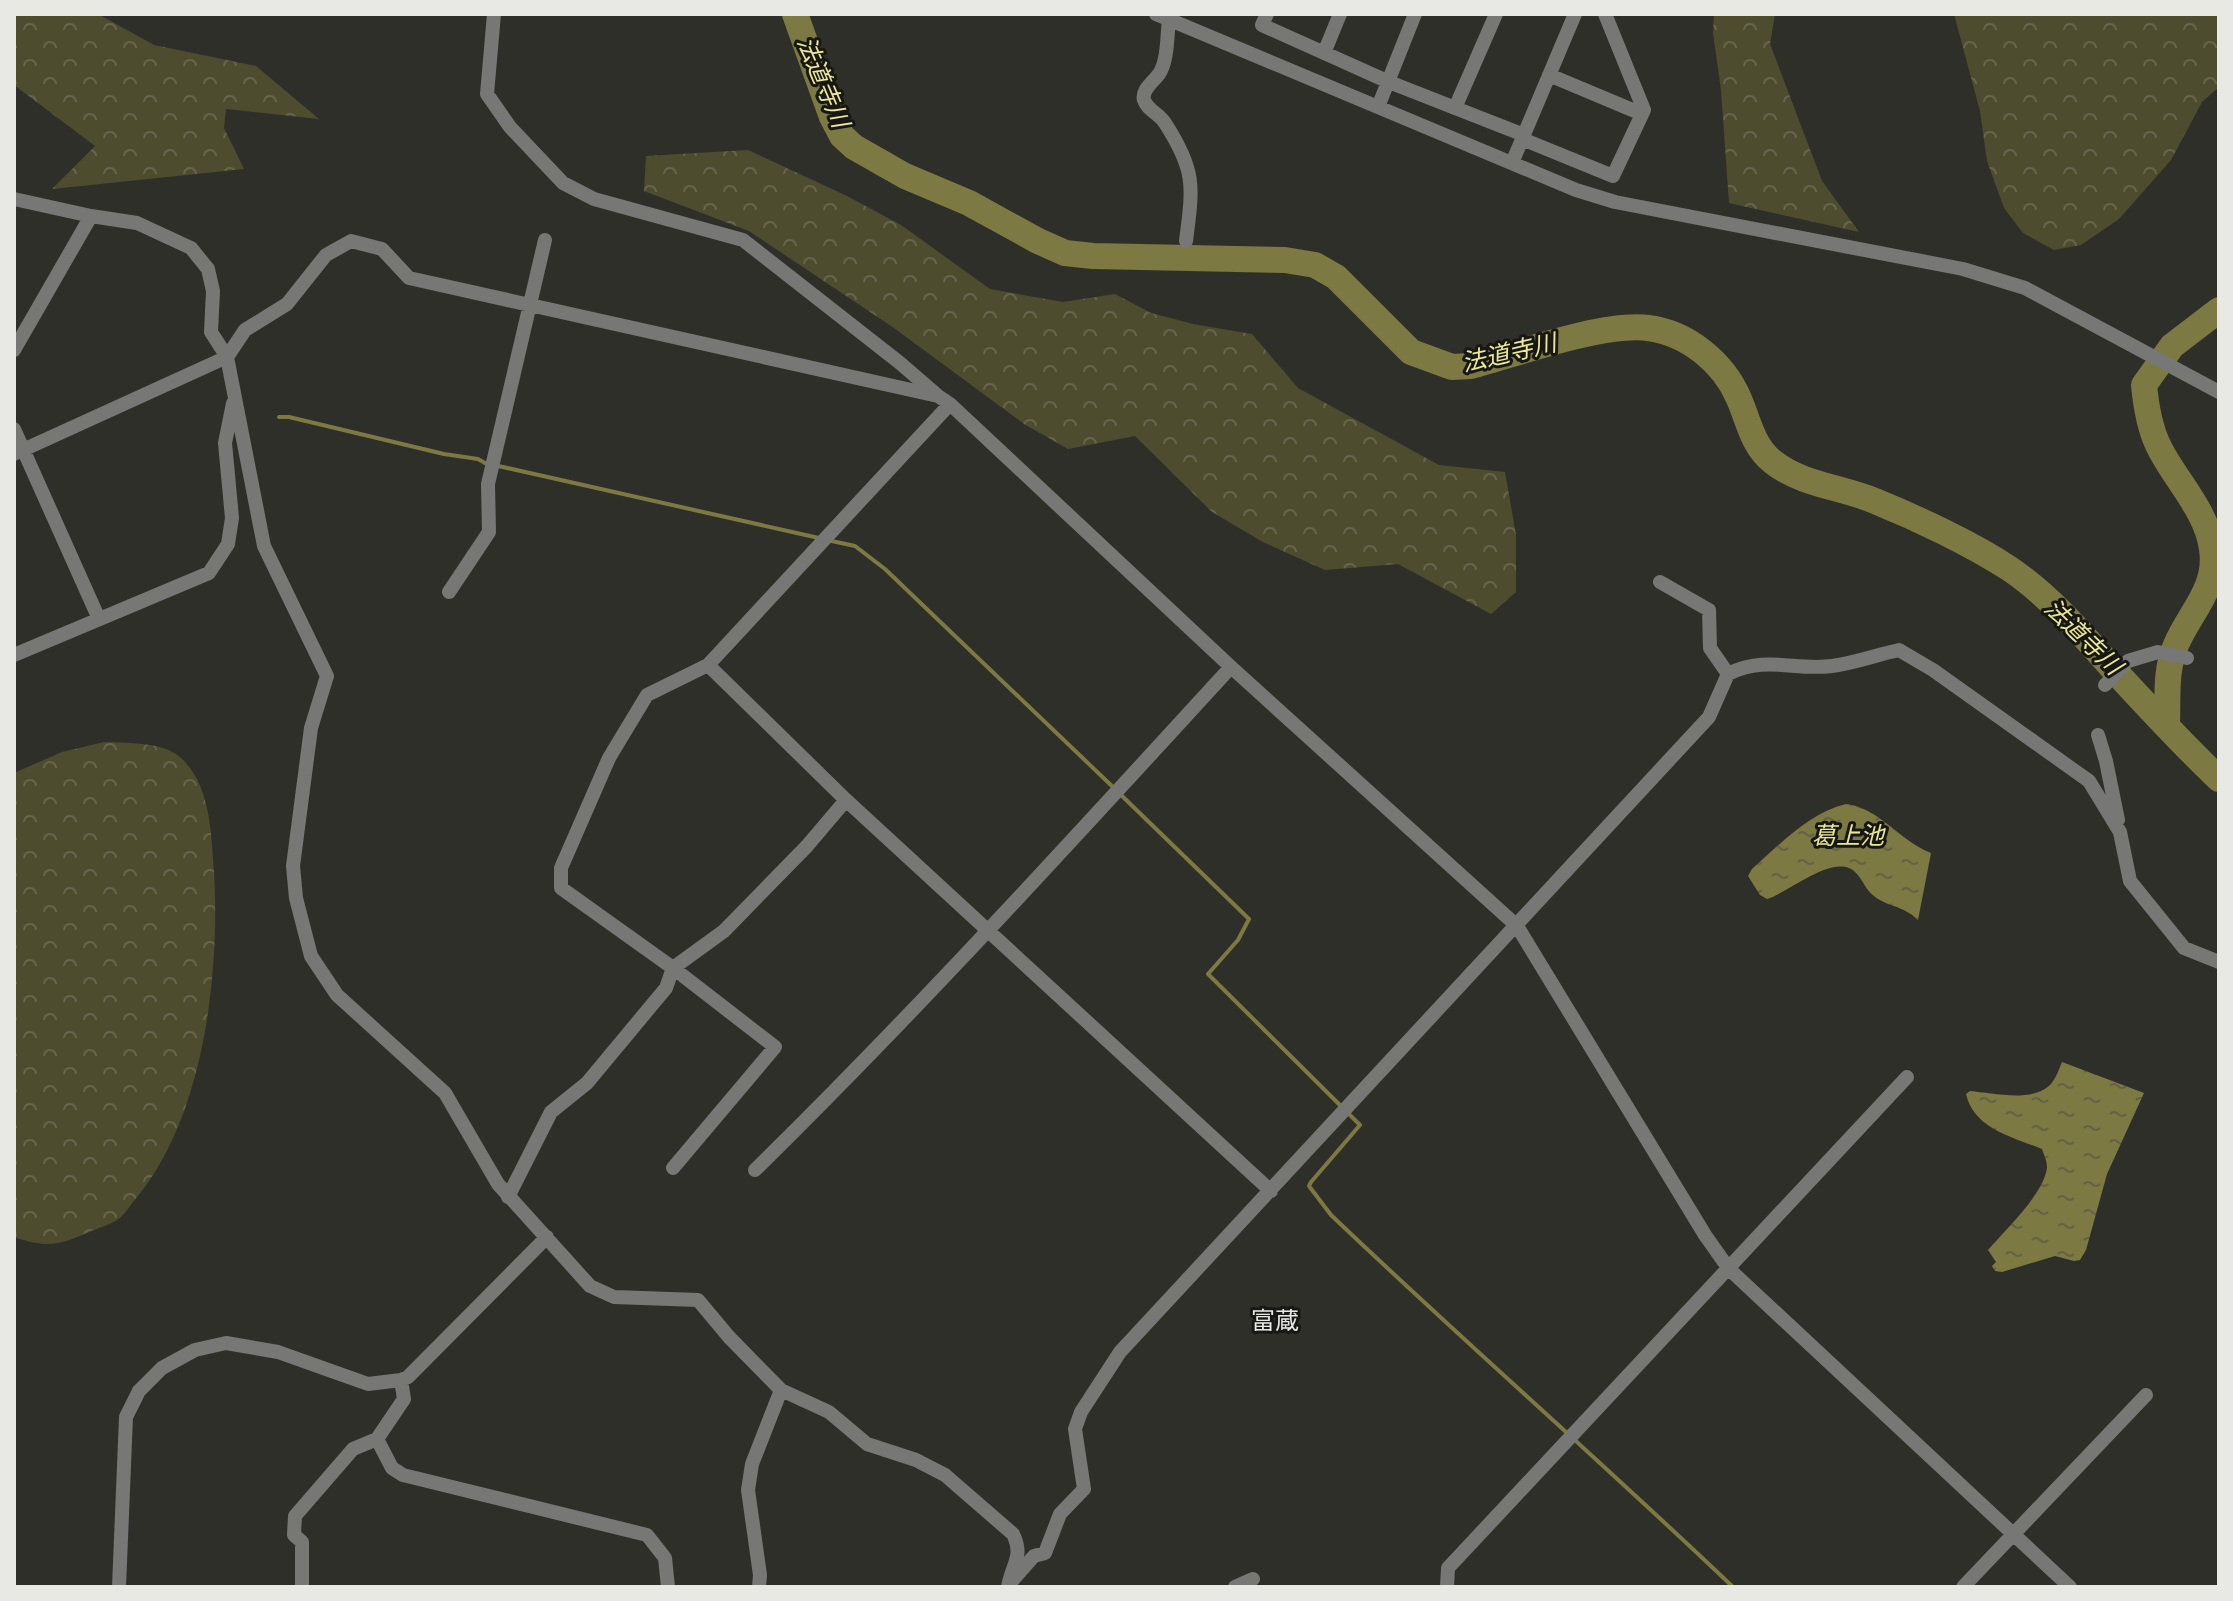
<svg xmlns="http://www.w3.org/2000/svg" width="2233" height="1601" font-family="'Times New Roman','Noto Sans JP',serif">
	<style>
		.forest { fill: url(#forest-crowns) }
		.water { fill: url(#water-ripples) }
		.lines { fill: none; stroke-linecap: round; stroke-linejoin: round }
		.stream { stroke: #7c7942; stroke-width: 4 }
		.river { stroke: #7c7942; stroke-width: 26 }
		.minor { stroke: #777775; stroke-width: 14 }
		.labels { text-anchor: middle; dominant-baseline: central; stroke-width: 6; stroke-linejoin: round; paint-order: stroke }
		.water-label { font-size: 24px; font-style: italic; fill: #ece894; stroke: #171715 }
		.neighbourhood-label { font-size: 24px; fill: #e8e8e5; stroke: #171715 }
	</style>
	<defs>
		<pattern id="forest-crowns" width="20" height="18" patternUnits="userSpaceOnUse" patternTransform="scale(2)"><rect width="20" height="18" fill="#4d4c2e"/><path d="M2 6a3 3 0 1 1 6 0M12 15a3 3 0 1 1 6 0" fill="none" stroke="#67664c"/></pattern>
		<pattern id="water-ripples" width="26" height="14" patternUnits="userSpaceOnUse" patternTransform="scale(2)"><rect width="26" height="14" fill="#7c7942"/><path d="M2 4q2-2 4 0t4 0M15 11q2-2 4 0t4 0" fill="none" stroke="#646243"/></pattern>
	</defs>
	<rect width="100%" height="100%" fill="#2f2f2a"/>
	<path class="forest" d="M 14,14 L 98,14 L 154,45 L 256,66 L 319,119 L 226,109 L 224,128 L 244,169 L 52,189 L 95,146 L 14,85 Z
		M 1714,14 L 1775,14 L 1770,44 L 1822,181 L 1859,232 L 1729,203 L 1721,90 L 1713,33 Z
		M 1954,14 L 2219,14 L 2219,87 L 2202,102 L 2171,160 L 2119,219 L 2081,245 L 2054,250 L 2023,233 L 2004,208 L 1987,161 L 1980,111 Z
		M 748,150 L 847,196 L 901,225 L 990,289 L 1063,302 L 1115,294 L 1151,313 L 1193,324 L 1252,334 L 1298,388 L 1439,465 L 1505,472 L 1516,535 L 1516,592 L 1491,614 L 1398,564 L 1325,570 L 1263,542 L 1212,512 L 1135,436 L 1068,449 L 1024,424 L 894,328 L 749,231 L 644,191 L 646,156 Z
		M 104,742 C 125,743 158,742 176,754 C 211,780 211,833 214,872 C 220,974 204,1116 137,1197 C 131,1204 125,1215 117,1220 C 109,1225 98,1228 89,1232 C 58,1246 46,1248 14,1237 L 14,773 L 62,752 Z"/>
	<path class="water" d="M 1846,804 C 1880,808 1899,841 1931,853 L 1918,920 C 1903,905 1887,907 1874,896 C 1864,889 1861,873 1849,868 C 1826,859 1789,892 1767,899 L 1760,895 L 1748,876 L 1752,869 C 1779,845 1809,813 1846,804 Z
		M 2062,1062 L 2144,1093 L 2107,1174 L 2086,1250 L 2080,1260 L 2074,1261 L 2055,1256 L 2002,1272 L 1995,1271 L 1992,1266 L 1996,1262 L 1988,1250 C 2005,1230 2045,1193 2047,1167 C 2047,1161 2044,1155 2042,1149 C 2013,1137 1974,1129 1966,1094 L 1970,1091 C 1993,1093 2033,1103 2051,1084 C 2056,1078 2059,1069 2062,1062 Z"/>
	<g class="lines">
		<path class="stream" d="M 279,417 L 289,417 L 444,454 L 478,459 L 485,463 L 819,538
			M 827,540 L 855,546 L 885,569 L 1114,788
			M 1120,794 L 1249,919 L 1238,940 L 1208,974 L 1360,1125 L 1311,1182 L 1309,1186 L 1331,1215 C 1463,1341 1601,1461 1733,1587"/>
		<path class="river" d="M 795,14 L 832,117 L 842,136 L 854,147 L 905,176 L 969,203 L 1038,241 L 1065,253 L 1093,256 L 1285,260 L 1315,265 L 1336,277 L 1411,352 L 1452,367 L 1471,366 C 1516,354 1605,322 1648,328 C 1688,333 1724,363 1739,399 C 1749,422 1753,447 1773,462 C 1802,485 1842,487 1875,501 C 1917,518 1972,544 2010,569 C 2051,597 2081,633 2114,670 C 2148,707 2182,744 2219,779
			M 2167,724 C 2168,698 2165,669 2176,645 C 2190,612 2218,588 2212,549 C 2207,510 2174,479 2158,445 C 2149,426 2146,406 2144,385 L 2172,346 L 2219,310"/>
		<path class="minor" d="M 494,14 L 487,94 L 510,127 L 563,183 L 594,199 L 743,240 L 900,363 L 937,395
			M 1156,14 L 1576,190 L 1615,202 L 1963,269 L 2025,288 L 2219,392
			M 1267,14 L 1262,25 L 1389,82 L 1524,135
			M 1169,19 C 1167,35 1168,61 1159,74 C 1154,81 1141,90 1144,100 C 1147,110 1160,114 1165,123 C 1196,171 1193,186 1186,241
			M 1324,53 L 1340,14
			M 1549,75 L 1642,114
			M 1378,107 L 1415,14
			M 1455,108 L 1496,14
			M 1522,139 L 1613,176 L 1644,110 L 1605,14
			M 1512,163 L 1575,14
			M 14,199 L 91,216 L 137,223 L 191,248 L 208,269 L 213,291 L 211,332 L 227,357 L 14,454
			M 14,350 L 91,216
			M 14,429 L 99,619
			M 449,592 L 489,532 L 488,484 L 545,240
			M 14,655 L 209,573 L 228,544 L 232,518 L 225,443 L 233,403
			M 708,665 L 846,800 L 1271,1191
			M 1728,674 C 1765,655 1795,671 1832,666 C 1855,663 1876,655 1899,650 L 1933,670 L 2089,781 L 2120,832 L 2130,881 L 2184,948 L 2219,962
			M 2105,685 L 2128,661 L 2158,652 L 2187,658
			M 2098,735 L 2106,761 L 2118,820
			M 846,800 L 807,846 L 724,931 L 673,968 L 561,888 L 561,868 L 609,758 L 647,695 L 708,665 L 950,404
			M 755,1170 C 920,1008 1075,837 1231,667
			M 508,1197 L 551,1112 L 587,1083 L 666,988 L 673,968 L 775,1047 L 673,1168
			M 401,1380 L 404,1399 L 377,1439 L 392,1468 L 403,1475 L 647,1535 L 665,1558 L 668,1587
			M 1012,1581 L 1034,1556 L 1045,1553 L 1060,1514 L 1084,1489 L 1075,1429 L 1081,1412 L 1120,1352 L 1709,717 L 1728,674 L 1710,648 L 1709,610 L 1660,582
			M 119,1587 L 126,1417 L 139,1391 L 162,1368 L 195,1350 L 226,1343 L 278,1352 L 368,1384 L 401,1380 L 408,1377 L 547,1237
			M 302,1587 L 302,1542 L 294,1535 L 295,1516 L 353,1449 L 377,1439
			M 759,1587 L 760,1575 L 748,1490 L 752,1464 L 781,1390
			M 1008,1587 C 1012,1564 1024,1557 1013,1534 L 945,1475 L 916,1460 L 867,1444 L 829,1412 L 781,1390 L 729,1337 L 698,1300 L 614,1297 L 590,1286 L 498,1184 L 445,1093 L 337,995 L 311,956 L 296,898 L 293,866 L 311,728 L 327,676 L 264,546 L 227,357 L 245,330 L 287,304 L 326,255 L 351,241 L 382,249 L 409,278 L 938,396 L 950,404 L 1231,667 L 1517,926 L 1705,1235 L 1729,1269 L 2070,1587
			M 1235,1587 L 1253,1579
			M 1447,1587 L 1448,1568 L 1907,1077
			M 1963,1587 L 2146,1395"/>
	</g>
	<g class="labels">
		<g class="water-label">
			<text transform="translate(823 82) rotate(67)">法道寺川</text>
			<text transform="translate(1509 353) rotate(-13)">法道寺川</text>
			<text transform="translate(2083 637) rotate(44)">法道寺川</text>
			<text x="1848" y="836">葛上池</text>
		</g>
		<g class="neighbourhood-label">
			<text x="1275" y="1321">富蔵</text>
		</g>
	</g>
	<rect width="2233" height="1601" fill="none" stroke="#e8e8e5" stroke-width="32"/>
</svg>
